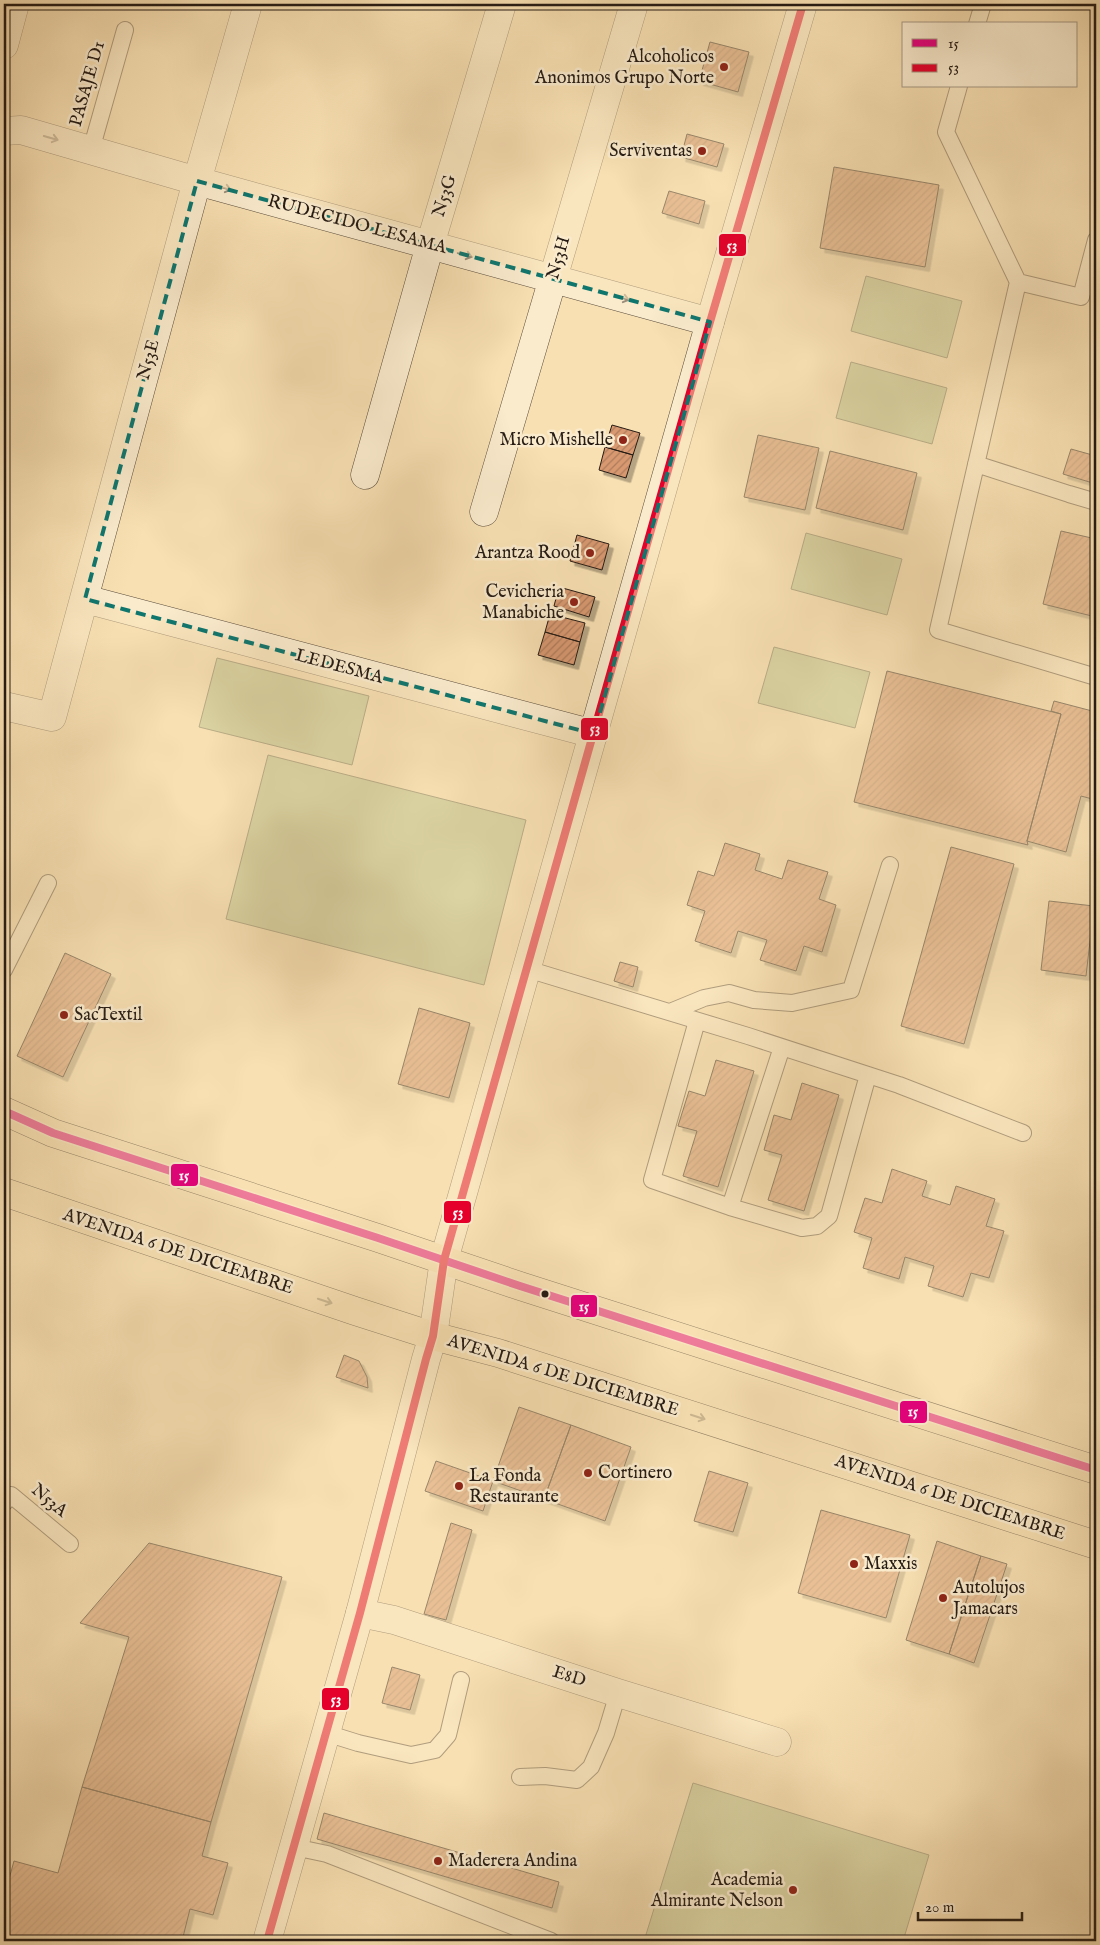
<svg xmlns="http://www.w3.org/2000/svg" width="1100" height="1945" font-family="'IM FELL English',serif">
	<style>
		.pitch { fill: #b9c38f; stroke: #6f6f52 }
		.building { fill: url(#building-hatch); stroke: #251b14; filter: url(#shadow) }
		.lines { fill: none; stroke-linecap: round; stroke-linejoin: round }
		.service-casing { stroke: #5a4c3c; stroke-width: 18 }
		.minor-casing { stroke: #5a4c3c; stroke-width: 29 }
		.tertiary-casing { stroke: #5a4c3c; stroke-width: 29 }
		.primary-casing { stroke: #251b14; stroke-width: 29 }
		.service { stroke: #faebcd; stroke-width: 16 }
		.minor { stroke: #faebcd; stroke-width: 28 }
		.tertiary { stroke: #faebcd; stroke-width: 28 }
		.primary { stroke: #f8e0b2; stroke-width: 28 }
		.bus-1-casing { stroke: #faebcd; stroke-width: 11 }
		.bus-2-casing { stroke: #faebcd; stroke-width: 11 }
		.bus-1 { stroke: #e5007d; stroke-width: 8 }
		.bus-2 { stroke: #e4002b; stroke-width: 8 }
		.oneway { stroke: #9a8d7a }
		.oneway2 { stroke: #99876b }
		.marked { fill: none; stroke: #0f766e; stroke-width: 4; stroke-dasharray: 10 6; stroke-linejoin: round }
		.poi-dot { fill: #8f2418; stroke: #faebcd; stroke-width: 2 }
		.bus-dot { fill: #251b14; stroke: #faebcd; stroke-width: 2 }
		.labels { text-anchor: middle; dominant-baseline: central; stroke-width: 5; stroke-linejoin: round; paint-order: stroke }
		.poi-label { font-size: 18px; fill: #251b14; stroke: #faebcd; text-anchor: end }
		.street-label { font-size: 18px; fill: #251b14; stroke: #faebcd }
		.line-badge { stroke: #faebcd; stroke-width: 2 }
		.badge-label { font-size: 14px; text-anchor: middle; font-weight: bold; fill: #fff }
	</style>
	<defs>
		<pattern id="building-hatch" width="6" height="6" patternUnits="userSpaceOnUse" patternTransform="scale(1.25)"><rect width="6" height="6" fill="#d89971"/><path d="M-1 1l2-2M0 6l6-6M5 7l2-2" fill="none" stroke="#af7c5c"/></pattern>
		<filter id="shadow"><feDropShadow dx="4.5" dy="4.5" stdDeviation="0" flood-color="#0004"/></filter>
	</defs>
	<rect width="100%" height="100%" fill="#f8e0b2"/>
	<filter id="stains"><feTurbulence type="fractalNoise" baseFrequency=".004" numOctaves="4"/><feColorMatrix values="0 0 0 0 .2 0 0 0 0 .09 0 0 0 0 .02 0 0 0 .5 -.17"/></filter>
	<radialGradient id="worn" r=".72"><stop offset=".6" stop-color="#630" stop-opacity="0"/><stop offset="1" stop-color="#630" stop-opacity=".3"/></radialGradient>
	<path class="pitch" d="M 866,276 L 962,301 L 947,358 L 851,331 Z
		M 851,362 L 947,388 L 932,444 L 836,418 Z
		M 806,533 L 902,559 L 887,615 L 791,589 Z
		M 774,647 L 870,672 L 855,728 L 758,703 Z
		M 217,658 L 369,696 L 352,765 L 199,727 Z
		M 268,755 L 526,820 L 484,985 L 226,919 Z
		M 693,1783 L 929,1855 L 903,1941 L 644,1941 Z"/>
	<path class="building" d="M 710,42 L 749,52 L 738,92 L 699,81 Z
		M 687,134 L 724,144 L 717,167 L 681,157 Z
		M 834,167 L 939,185 L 925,267 L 820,248 Z
		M 669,191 L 705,201 L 699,224 L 662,213 Z
		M 612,425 L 640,433 L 633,455 L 605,447 Z
		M 758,435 L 819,448 L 805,510 L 744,497 Z
		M 605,447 L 633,455 L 626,478 L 599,470 Z
		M 1071,449 L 1096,456 L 1096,484 L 1063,474 Z
		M 830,451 L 917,473 L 903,530 L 816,508 Z
		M 1061,531 L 1096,539 L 1096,617 L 1043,604 Z
		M 577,535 L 609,544 L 602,570 L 570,561 Z
		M 559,587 L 595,597 L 589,617 L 554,606 Z
		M 550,614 L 585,623 L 580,642 L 545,632 Z
		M 545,632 L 580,642 L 574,665 L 538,655 Z
		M 887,671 L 1061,714 L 1027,841 L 1028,845 L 854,802 Z
		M 1054,701 L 1096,712 L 1096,800 L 1081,796 L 1066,852 L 1027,841 L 1061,714 L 1051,711 Z
		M 725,843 L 760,854 L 755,870 L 782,879 L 788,860 L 828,872 L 819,899 L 836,905 L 822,952 L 804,946 L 796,971 L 760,960 L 767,940 L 738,931 L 731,953 L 695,941 L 705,911 L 687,905 L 698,871 L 714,876 Z
		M 951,847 L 1014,864 L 964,1044 L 901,1026 Z
		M 1049,901 L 1094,906 L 1086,976 L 1041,970 Z
		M 65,953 L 111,974 L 63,1077 L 17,1056 Z
		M 620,962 L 638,967 L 633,987 L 614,981 Z
		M 419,1008 L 470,1023 L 449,1098 L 398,1084 Z
		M 716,1060 L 754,1071 L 718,1187 L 683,1176 L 697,1131 L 678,1126 L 689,1091 L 705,1096 Z
		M 802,1083 L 839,1095 L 804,1211 L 768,1200 L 782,1155 L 764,1150 L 774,1115 L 791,1120 Z
		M 892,1169 L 927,1181 L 922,1196 L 950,1205 L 956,1186 L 995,1199 L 986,1226 L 1004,1231 L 989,1278 L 971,1273 L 963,1297 L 928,1286 L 934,1266 L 905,1257 L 899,1279 L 863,1268 L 872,1238 L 854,1232 L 865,1198 L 882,1203 Z
		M 344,1355 L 359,1361 L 367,1377 L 368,1388 L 336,1377 Z
		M 519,1407 L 571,1425 L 544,1499 L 493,1481 Z
		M 571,1425 L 631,1447 L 605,1521 L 544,1499 Z
		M 436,1461 L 493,1481 L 483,1511 L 425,1491 Z
		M 709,1471 L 748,1483 L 733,1532 L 694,1521 Z
		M 821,1510 L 910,1535 L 886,1618 L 798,1593 Z
		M 451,1523 L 472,1530 L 446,1620 L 424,1614 Z
		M 937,1541 L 981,1556 L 949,1654 L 906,1640 Z
		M 149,1543 L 282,1577 L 211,1822 L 82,1787 L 129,1637 L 80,1623 Z
		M 981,1556 L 1007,1564 L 974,1663 L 949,1654 Z
		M 392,1667 L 420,1675 L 410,1710 L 382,1703 Z
		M 82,1787 L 211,1822 L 202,1856 L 228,1863 L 213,1915 L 190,1909 L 182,1941 L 4,1941 L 4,1897 L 14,1861 L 58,1873 Z
		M 324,1813 L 559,1882 L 552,1908 L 317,1839 Z"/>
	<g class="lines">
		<g class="service-casing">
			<path id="service" d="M 977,24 L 983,4
				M 959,86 L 946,132 L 1018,282 L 938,630 L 1096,677
				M 91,150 L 125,30
				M 1018,282 L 1081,297 L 1096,240
				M 976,464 L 1069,494 L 1096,502
				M 527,969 L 748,1036 L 899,1085 L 1023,1133
				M 4,970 L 48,883
				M 670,1012 L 704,998 L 729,993 L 754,1000 L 792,1003 L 851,990 L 890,865
				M 697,1021 L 652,1180 L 730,1207 L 802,1228 L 817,1226 L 829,1216 L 868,1075
				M 730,1207 L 782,1047
				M 4,1503 L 11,1495 L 70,1544
				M 326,1733 L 358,1743 L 411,1755 L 435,1750 L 448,1735 L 461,1680
				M 520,1777 L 545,1776 L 577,1780 L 591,1767 L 606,1733 L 618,1693
				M 294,1847 L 327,1854 L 551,1941"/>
		</g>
		<g class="minor-casing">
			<path id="minor" d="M 4,45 L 15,4
				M 4,131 L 21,130 L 197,181 L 710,322
				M 365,475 L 430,245 L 502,4
				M 484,512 L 634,4
				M 85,599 L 594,734
				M 4,706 L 52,717 L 197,181 L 248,4
				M 360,1613 L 394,1620 L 618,1693 L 777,1742"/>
		</g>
		<g class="tertiary-casing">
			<path id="tertiary" d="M 267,1941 L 360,1613 L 426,1359 L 433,1336 L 444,1260 L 710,322 L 803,4"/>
		</g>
		<g class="primary-casing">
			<path id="primary" d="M 4,1111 L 53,1133 L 378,1238 L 520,1286 L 1096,1470
				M 4,1192 L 355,1311 L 433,1336 L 498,1353 L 1096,1545"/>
		</g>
		<use href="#service" class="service"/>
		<use href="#minor" class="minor"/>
		<use href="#tertiary" class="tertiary"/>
		<use href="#primary" class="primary"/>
		<g class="bus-1-casing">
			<path id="bus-1" d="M 4,1111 L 53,1133 L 378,1238 L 520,1286 L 1096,1470"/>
		</g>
		<g class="bus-2-casing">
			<path id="bus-2" d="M 267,1941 L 360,1613 L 426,1359 L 433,1336 L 444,1260 L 710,322 L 803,4"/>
		</g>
		<use href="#bus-1" class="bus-1"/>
		<use href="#bus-2" class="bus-2"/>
	</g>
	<defs><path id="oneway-shaft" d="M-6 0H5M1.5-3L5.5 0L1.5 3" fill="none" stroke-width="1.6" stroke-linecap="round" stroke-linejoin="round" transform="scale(1.25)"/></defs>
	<g class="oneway">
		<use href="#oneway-shaft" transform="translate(51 138) rotate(16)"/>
		<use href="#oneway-shaft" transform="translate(224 188) rotate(15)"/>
		<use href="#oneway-shaft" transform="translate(465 255) rotate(16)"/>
		<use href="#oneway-shaft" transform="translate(622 298) rotate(15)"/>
	</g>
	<g class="oneway2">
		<use href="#oneway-shaft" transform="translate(325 1301) rotate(18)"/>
		<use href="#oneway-shaft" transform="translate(698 1417) rotate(18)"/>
	</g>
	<path d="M0 0H1100V1945H0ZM 197,181 L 710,322 L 594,734 L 85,599 Z" fill="#f8e0b2" fill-opacity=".55" fill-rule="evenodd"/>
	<path class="marked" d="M 197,181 L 710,322 L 594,734 L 85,599 Z"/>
	<g class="poi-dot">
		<circle cx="724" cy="67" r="5"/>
		<circle cx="702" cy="151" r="5"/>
		<circle cx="623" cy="440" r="5"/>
		<circle cx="590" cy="553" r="5"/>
		<circle cx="574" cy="602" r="5"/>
		<circle cx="64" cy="1015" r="5"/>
		<circle cx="588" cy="1473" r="5"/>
		<circle cx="459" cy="1486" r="5"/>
		<circle cx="854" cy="1564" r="5"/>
		<circle cx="943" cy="1598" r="5"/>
		<circle cx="438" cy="1861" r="5"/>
		<circle cx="793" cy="1890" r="5"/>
	</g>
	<circle class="bus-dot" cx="545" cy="1294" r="4.5"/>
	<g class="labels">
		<g class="poi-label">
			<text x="714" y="57">Alcoholicos<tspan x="714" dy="21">Anonimos Grupo Norte</tspan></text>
			<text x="692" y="151">Serviventas</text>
			<text x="613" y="440">Micro Mishelle</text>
			<text x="580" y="553">Arantza Rood</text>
			<text x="564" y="592">Cevicheria<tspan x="564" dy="21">Manabiche</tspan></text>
			<text x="74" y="1015" text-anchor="start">SacTextil</text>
			<text x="598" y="1473" text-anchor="start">Cortinero</text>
			<text x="469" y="1476" text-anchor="start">La Fonda<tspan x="469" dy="21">Restaurante</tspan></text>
			<text x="864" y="1564" text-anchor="start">Maxxis</text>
			<text x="953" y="1588" text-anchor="start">Autolujos<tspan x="953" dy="21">Jamacars</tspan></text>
			<text x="448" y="1861" text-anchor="start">Maderera Andina</text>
			<text x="783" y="1880">Academia<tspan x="783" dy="21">Almirante Nelson</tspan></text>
		</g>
		<g class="street-label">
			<text transform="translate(88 84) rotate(-74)">PASAJE D1</text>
			<text transform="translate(445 196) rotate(-73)">N53G</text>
			<text transform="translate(357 225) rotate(15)">RUDECIDO LESAMA</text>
			<text transform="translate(559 258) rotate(-74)">N53H</text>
			<text transform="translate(149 360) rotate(-75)">N53E</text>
			<text transform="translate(339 667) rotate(15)">LEDESMA</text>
			<text transform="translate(178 1252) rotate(18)">AVENIDA 6 DE DICIEMBRE</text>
			<text transform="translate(563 1376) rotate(17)">AVENIDA 6 DE DICIEMBRE</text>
			<text transform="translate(950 1498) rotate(18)">AVENIDA 6 DE DICIEMBRE</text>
			<text transform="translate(49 1501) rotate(40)">N53A</text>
			<text transform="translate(569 1677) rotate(18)">E8D</text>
		</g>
	</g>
	<g class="line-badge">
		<rect x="718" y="233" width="29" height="24" rx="5" fill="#e4002b"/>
		<rect x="580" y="717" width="29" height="24" rx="5" fill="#e4002b"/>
		<rect x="170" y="1163" width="29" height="24" rx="5" fill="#e5007d"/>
		<rect x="443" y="1200" width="29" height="24" rx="5" fill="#e4002b"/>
		<rect x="570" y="1294" width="28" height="24" rx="5" fill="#e5007d"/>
		<rect x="899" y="1400" width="29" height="24" rx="5" fill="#e5007d"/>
		<rect x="321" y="1687" width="29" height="24" rx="5" fill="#e4002b"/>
	</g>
	<g class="badge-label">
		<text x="732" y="250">53</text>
		<text x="595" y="733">53</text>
		<text x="184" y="1180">15</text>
		<text x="458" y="1217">53</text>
		<text x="584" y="1311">15</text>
		<text x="913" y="1416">15</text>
		<text x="336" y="1704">53</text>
	</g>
	<rect width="1100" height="1945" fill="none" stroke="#f8e0b2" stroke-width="20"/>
	<rect x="5" y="5" width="1090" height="1935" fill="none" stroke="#251b14" stroke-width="2.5"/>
	<rect x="10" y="10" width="1080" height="1925" fill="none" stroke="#251b14"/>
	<rect x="902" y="22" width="175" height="65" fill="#faebcd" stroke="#a59883"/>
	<rect x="912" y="39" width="25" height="8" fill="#e5007d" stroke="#a59883"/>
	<text x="948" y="48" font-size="15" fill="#251b14">15</text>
	<rect x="912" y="64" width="25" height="8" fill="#e4002b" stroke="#a59883"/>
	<text x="948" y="72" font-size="15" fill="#251b14">53</text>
	<path d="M918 1912v8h104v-8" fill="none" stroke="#251b14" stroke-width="2.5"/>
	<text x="925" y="1912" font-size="15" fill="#251b14" stroke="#faebcd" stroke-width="4" paint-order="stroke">20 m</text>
	<rect width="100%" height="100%" filter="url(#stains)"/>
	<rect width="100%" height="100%" fill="url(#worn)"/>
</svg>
